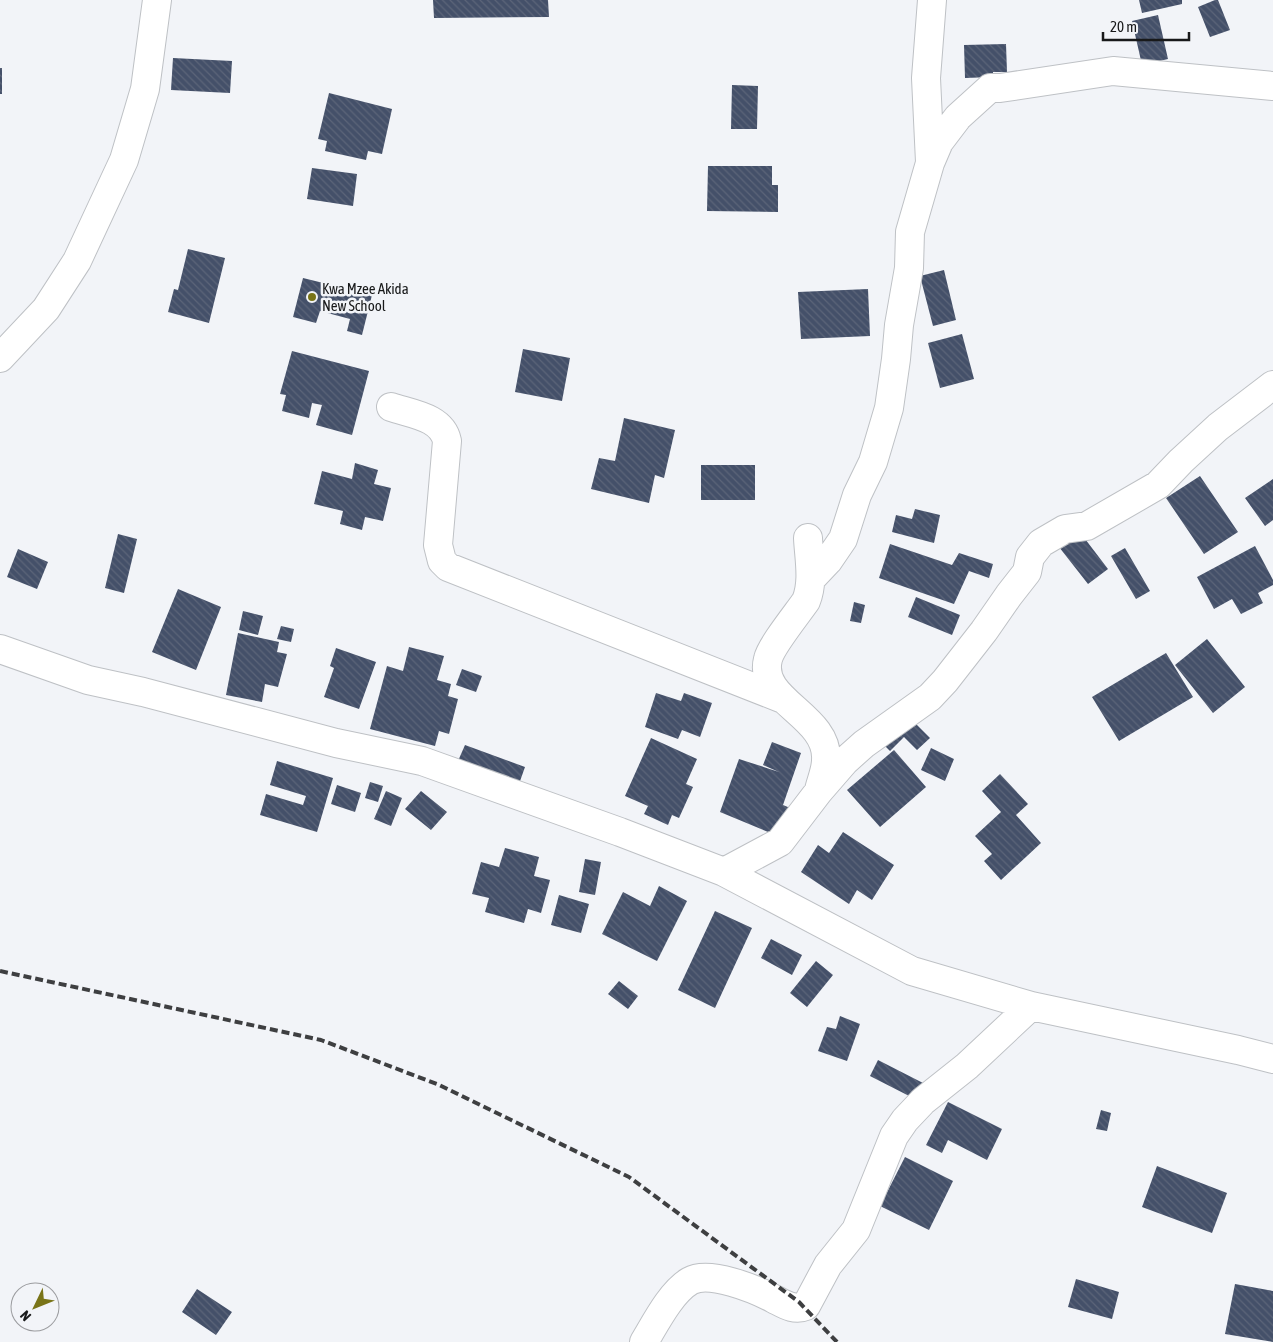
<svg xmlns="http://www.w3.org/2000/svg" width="1273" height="1342" font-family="'Asap Condensed',sans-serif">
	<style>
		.building { fill: url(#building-back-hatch) }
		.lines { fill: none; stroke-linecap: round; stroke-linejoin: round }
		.minor-casing { stroke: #bec1c5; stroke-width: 30 }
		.minor { stroke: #fff; stroke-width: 28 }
		.rail { stroke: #3e3f41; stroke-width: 4; stroke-dasharray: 8 4; stroke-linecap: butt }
		.poi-dot { fill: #797418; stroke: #f2f4f8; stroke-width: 2 }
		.labels { text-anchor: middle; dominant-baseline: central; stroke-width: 5; stroke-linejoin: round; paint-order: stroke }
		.poi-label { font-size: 15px; fill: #18191a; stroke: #f2f4f8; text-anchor: start }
	</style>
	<defs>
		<pattern id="building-back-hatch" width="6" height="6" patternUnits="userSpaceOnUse" patternTransform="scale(1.25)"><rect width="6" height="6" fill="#445069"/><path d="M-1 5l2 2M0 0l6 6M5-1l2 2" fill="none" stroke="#5c6579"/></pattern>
	</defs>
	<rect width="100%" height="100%" fill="#f2f4f8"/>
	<path class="building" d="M 433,0 L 548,0 L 549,17 L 434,18 Z
		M 1139,0 L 1182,0 L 1182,4 L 1142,13 Z
		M 1215,0 L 1218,0 L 1230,30 L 1210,37 L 1198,7 Z
		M 1158,15 L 1168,59 L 1142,65 L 1132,21 Z
		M 1006,44 L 1007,72 L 993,72 L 993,77 L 965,78 L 964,45 Z
		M 173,58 L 232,61 L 230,93 L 171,90 Z
		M 0,68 L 2,68 L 2,94 L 0,94 Z
		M 732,85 L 758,86 L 757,129 L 731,129 Z
		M 329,93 L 392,109 L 382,154 L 368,151 L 366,160 L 325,151 L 327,141 L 318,139 Z
		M 708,166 L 772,166 L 772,185 L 778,185 L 778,212 L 707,211 Z
		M 312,168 L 357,174 L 353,206 L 307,199 Z
		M 188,249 L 225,258 L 209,323 L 168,312 L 174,289 L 178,290 Z
		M 944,270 L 956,320 L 933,326 L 920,276 Z
		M 303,278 L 372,295 L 362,335 L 347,331 L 350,319 L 320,311 L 316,323 L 293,317 Z
		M 868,289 L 870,336 L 801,339 L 798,292 Z
		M 962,334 L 974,379 L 940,388 L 928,343 Z
		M 523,349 L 570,358 L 562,401 L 515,392 Z
		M 292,351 L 369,371 L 352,435 L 316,425 L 322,405 L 312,403 L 309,418 L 282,411 L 286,395 L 280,394 Z
		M 624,418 L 675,430 L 664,478 L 655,475 L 649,503 L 591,489 L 599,458 L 615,461 Z
		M 355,463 L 378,470 L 374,484 L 391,488 L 383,521 L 365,517 L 362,530 L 340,524 L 343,511 L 314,504 L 322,471 L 352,479 Z
		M 701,465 L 755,465 L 755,500 L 701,500 Z
		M 1200,476 L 1238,532 L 1204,554 L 1166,498 Z
		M 1273,479 L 1273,520 L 1265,526 L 1245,498 Z
		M 915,509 L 940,515 L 934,543 L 892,532 L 896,515 L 912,519 Z
		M 1079,531 L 1108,569 L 1088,584 L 1059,547 Z
		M 118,534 L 137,539 L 124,593 L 105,588 Z
		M 890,544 L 952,565 L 959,553 L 993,564 L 989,578 L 969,571 L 954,604 L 879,578 Z
		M 1255,546 L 1273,580 L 1273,585 L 1258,593 L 1263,603 L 1241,614 L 1232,599 L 1214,609 L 1197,577 Z
		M 1125,548 L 1150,591 L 1136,599 L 1111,556 Z
		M 18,549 L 48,562 L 37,589 L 7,577 Z
		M 178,589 L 221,607 L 196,670 L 152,652 Z
		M 916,597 L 960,615 L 952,635 L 908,617 Z
		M 854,602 L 865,605 L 861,623 L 850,621 Z
		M 243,611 L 263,616 L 258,635 L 239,630 Z
		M 281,626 L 294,629 L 291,642 L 277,639 Z
		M 238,633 L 279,642 L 277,652 L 287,654 L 278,687 L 265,684 L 262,702 L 226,695 Z
		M 1207,639 L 1245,687 L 1213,713 L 1175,665 Z
		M 409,647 L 444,656 L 437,680 L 451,684 L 448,696 L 458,699 L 449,734 L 439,731 L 435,746 L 370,729 L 387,666 L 403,671 Z
		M 336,648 L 376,662 L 359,709 L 324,697 L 334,668 L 330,666 Z
		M 1166,653 L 1193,697 L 1119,741 L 1092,697 Z
		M 462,669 L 482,676 L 476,692 L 456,685 Z
		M 656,693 L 681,701 L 684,693 L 712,703 L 700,737 L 682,730 L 678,739 L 645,727 Z
		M 909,717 L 930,738 L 917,750 L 904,737 L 890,751 L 882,743 Z
		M 651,738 L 697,759 L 686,784 L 693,787 L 679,818 L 672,815 L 668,825 L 644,814 L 648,806 L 625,796 Z
		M 772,742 L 801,753 L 783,805 L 795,810 L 773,834 L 720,812 L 739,759 L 779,772 L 763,765 Z
		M 465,745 L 525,767 L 519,784 L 458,761 Z
		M 931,748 L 954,759 L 945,781 L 921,770 Z
		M 894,750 L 926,787 L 880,827 L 847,790 Z
		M 277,761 L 333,778 L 317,832 L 260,815 L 266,794 L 303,805 L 306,796 L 270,785 Z
		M 1000,774 L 1028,804 L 1016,815 L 1041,843 L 1001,880 L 984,861 L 992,854 L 975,836 L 1001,812 L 982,791 Z
		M 370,782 L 383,786 L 378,802 L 365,798 Z
		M 337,785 L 361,793 L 355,812 L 331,804 Z
		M 386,791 L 402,798 L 391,826 L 374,819 Z
		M 421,791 L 447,812 L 431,830 L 405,809 Z
		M 843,832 L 894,865 L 872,900 L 857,890 L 849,904 L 801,872 L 818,845 L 829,853 Z
		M 505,848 L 539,857 L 534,876 L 550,880 L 541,913 L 528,909 L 524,923 L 485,912 L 489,898 L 472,894 L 481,862 L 499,867 Z
		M 585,859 L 601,862 L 595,895 L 579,892 Z
		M 659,886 L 687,901 L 657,961 L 602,934 L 623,892 L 650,906 Z
		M 559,895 L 589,904 L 581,933 L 551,925 Z
		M 715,911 L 752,928 L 715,1008 L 678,990 Z
		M 771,939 L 802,955 L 792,975 L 761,958 Z
		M 816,961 L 833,975 L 807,1007 L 790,993 Z
		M 619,981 L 638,996 L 628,1009 L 608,994 Z
		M 840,1016 L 860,1024 L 847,1061 L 818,1051 L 827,1027 L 836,1029 Z
		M 878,1060 L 923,1083 L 915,1099 L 870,1076 Z
		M 948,1102 L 1002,1129 L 987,1160 L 948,1140 L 942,1153 L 926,1145 Z
		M 1101,1110 L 1111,1113 L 1107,1131 L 1096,1129 Z
		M 905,1157 L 953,1181 L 929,1230 L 880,1206 Z
		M 1157,1166 L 1227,1193 L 1212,1233 L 1142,1207 Z
		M 1076,1279 L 1119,1292 L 1112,1319 L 1068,1307 Z
		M 1235,1284 L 1273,1291 L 1273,1342 L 1225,1334 Z
		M 197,1289 L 232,1312 L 216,1335 L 182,1312 Z"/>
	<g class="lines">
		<g class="minor-casing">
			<path id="minor" d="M 930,162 L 926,78 L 932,0
				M 0,358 L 46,309 L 77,261 L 124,160 L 145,89 L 157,0
				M 391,407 C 412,414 442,417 447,441 L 438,545 L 442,561 L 448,567 L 783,699
				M 808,538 C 809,559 814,581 806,601 C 797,614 771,646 768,659 C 757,701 829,715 826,760 C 826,770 821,781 819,790
				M 811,579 L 828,561 L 843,539 L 857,495 L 873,462 L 889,408 L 896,359 L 899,325 L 909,268 L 910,232 L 930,163 L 939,142 L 958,117 L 990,88 L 1000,88 L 1113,71 L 1273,86
				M 0,649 L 88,680 L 143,692 L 336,743 L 422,761 L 620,832 L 724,872 L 912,971 L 1031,1006 L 1238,1050 L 1273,1059
				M 724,872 L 780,842 L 819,791 L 845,761 L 864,744 L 930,697 L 945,681 L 984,631 L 1009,595 L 1027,572 L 1030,557 L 1041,543 L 1065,529 L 1087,526 L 1158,485 L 1181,461 L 1218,427 L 1273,385
				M 644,1342 C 655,1324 671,1292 690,1281 C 709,1270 755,1289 774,1299 C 784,1304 794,1311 806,1306 L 828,1265 L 856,1230 L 894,1136 L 905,1120 L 923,1101 L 967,1066 L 1031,1006"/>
		</g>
		<use href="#minor" class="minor"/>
		<path class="rail" d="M 0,971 L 321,1040 L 437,1084 L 629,1177 L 799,1302 L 837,1342"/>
	</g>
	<circle class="poi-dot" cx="312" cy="297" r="5"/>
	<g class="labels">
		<g class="poi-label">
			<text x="322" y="288">Kwa Mzee Akida<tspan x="322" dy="17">New School</tspan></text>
		</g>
	</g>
	<g transform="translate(35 1307) rotate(227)"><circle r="24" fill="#f2f4f8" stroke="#9b9c9f"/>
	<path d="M0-4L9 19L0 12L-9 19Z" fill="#797418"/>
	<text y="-8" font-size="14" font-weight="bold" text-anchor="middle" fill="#18191a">N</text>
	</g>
	<path d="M1103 32v8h86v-8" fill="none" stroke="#18191a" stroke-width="2.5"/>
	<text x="1110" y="32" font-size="15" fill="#18191a" stroke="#f2f4f8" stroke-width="4" paint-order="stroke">20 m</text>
</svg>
